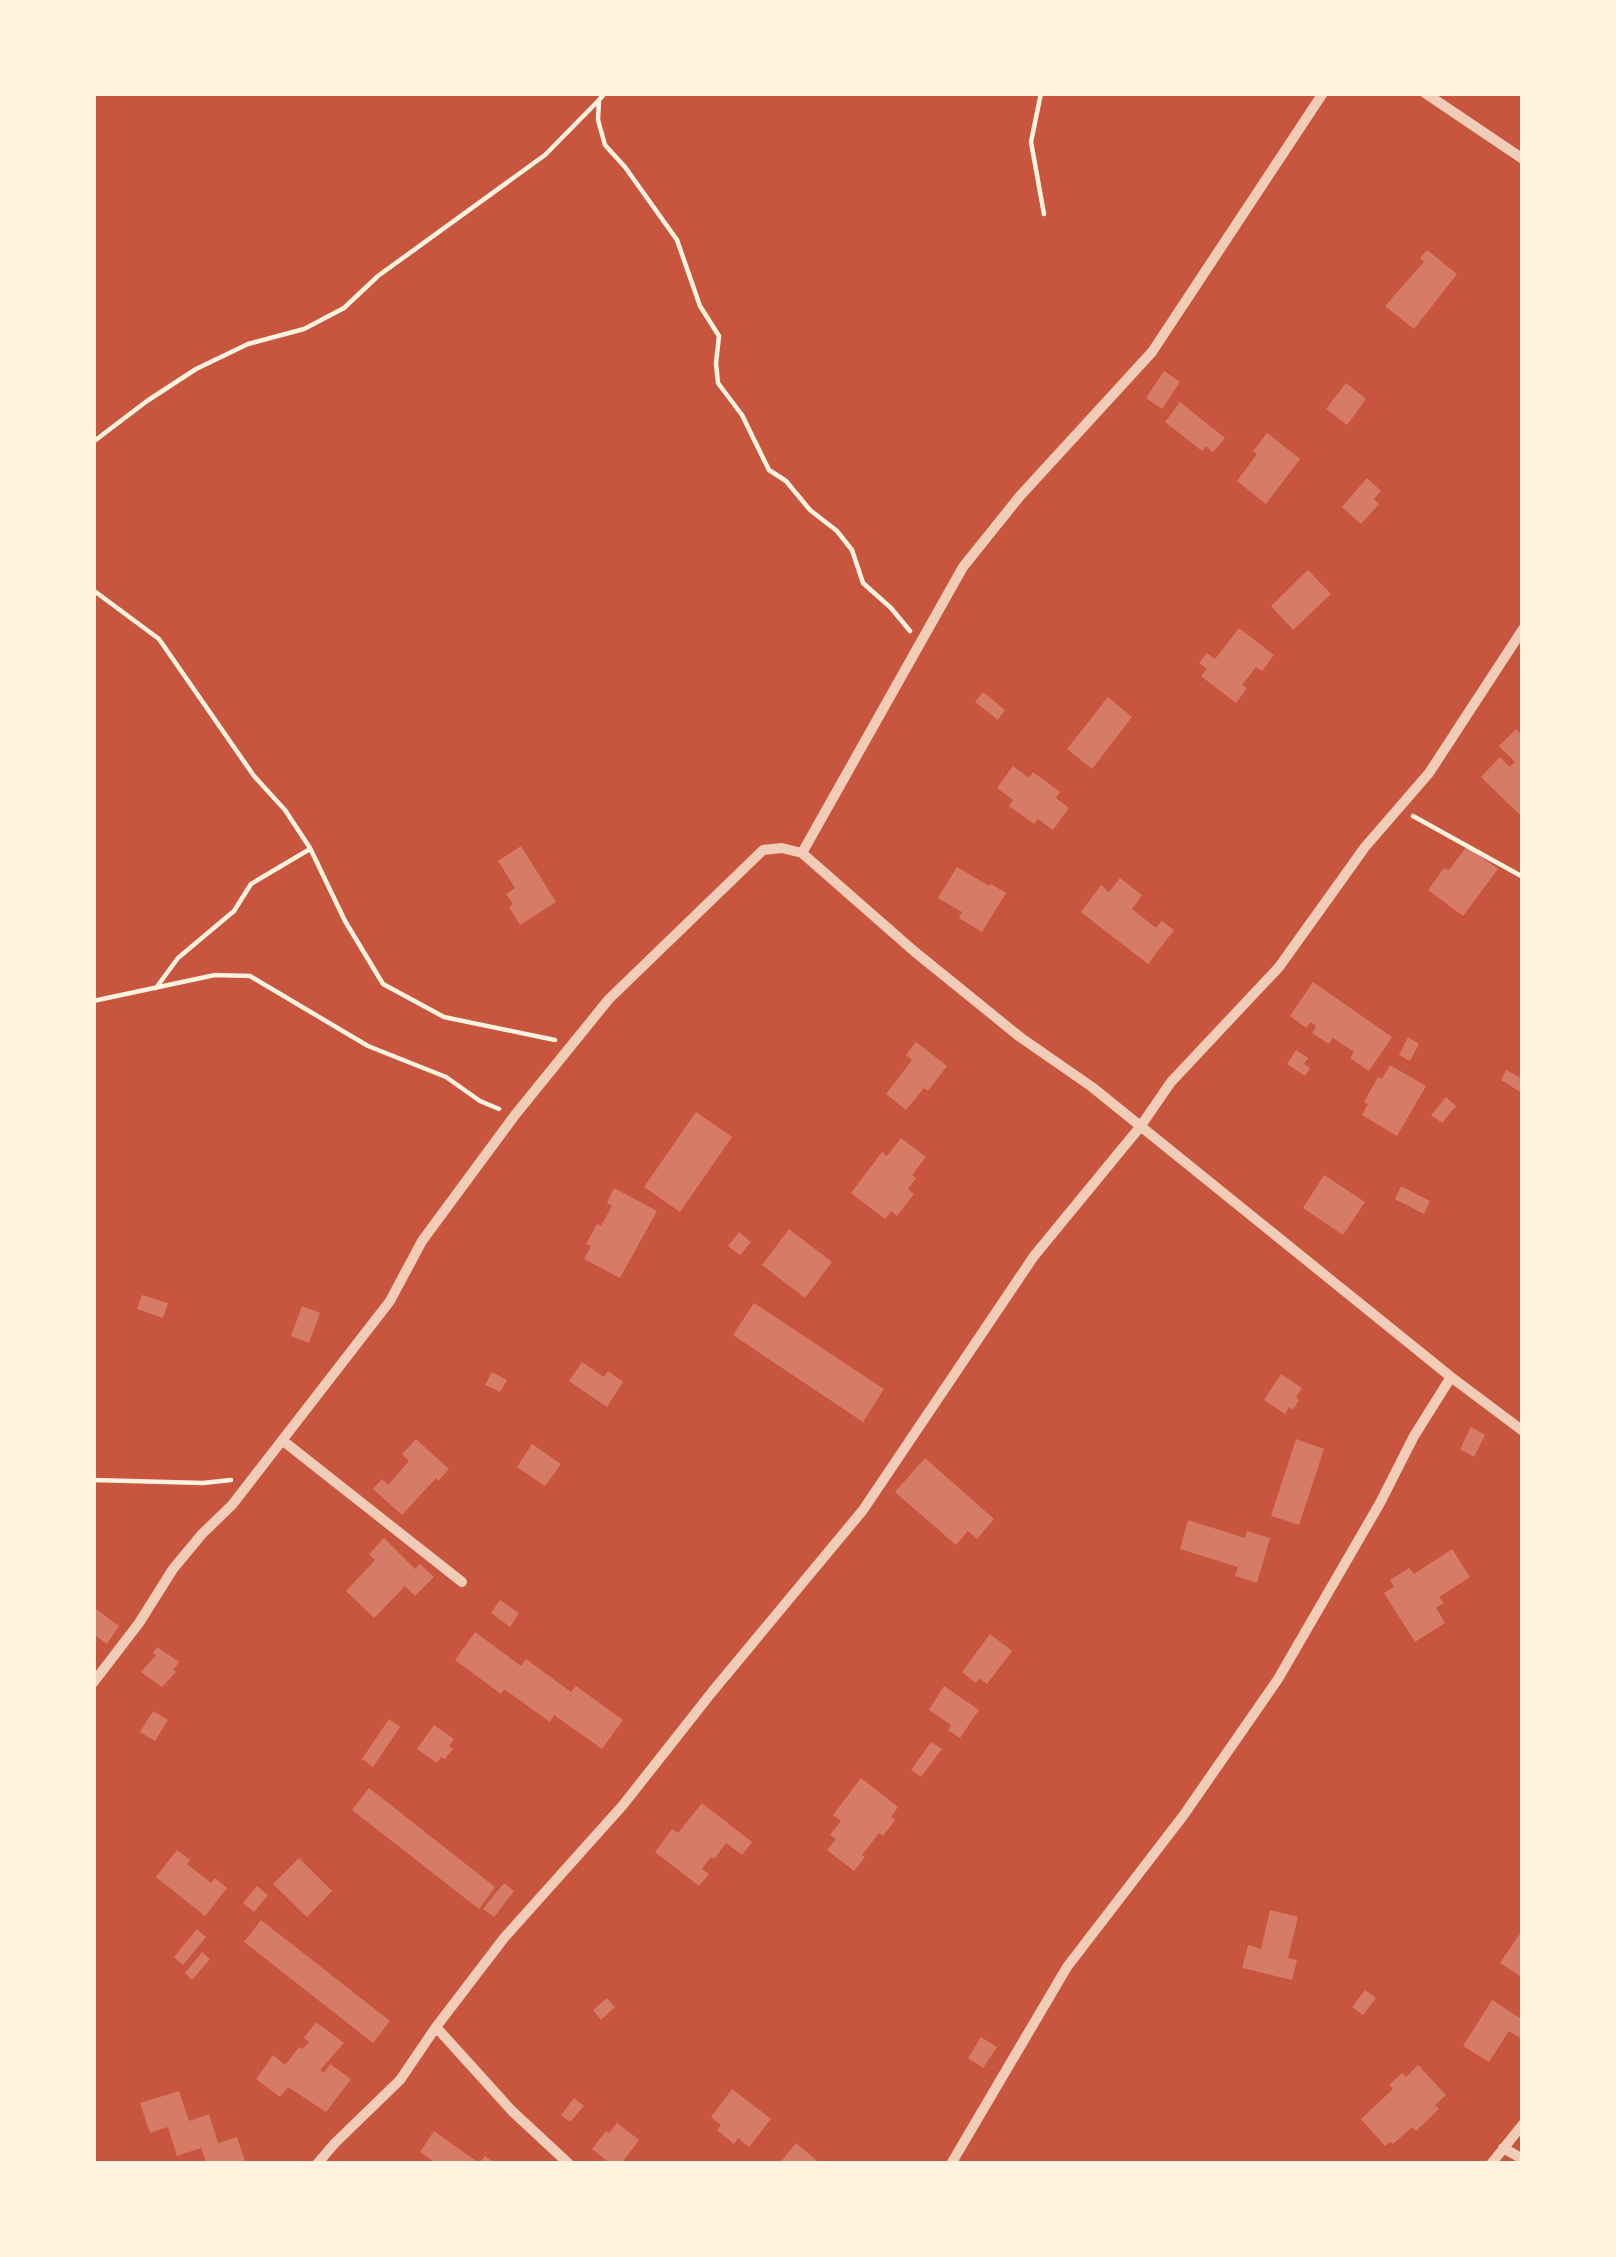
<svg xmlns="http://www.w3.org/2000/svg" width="1616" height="2257" font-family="Lato,sans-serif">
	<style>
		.building { fill: #d67c66 }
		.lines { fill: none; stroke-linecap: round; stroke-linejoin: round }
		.path { stroke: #fff3e0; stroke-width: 4.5 }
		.minor { stroke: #f1ccb7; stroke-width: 10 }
	</style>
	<rect width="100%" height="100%" fill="#c8553d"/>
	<path class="building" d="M 1427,250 L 1457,274 L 1414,329 L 1385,306 L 1424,262 L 1420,258 Z
		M 1164,371 L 1180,382 L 1162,409 L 1146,398 Z
		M 1346,383 L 1366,399 L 1347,425 L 1326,409 Z
		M 1180,402 L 1225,438 L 1213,452 L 1206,446 L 1202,451 L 1165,422 Z
		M 1267,433 L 1300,459 L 1266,504 L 1237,481 L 1257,454 L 1253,451 Z
		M 1367,478 L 1381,491 L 1374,499 L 1379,504 L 1361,524 L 1342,507 Z
		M 1308,570 L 1331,594 L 1293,630 L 1271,606 Z
		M 1239,628 L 1274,655 L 1262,671 L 1256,667 L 1242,685 L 1247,688 L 1236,703 L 1201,676 L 1207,669 L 1199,663 L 1207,653 L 1215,659 Z
		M 983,692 L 1005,710 L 998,720 L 975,702 Z
		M 1108,697 L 1132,717 L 1092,769 L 1067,749 Z
		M 1516,729 L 1523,736 L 1523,814 L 1521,816 L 1481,777 L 1500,757 L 1510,767 L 1515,762 L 1499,746 Z
		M 1013,766 L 1029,778 L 1033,772 L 1060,792 L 1056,798 L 1069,808 L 1053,830 L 1038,819 L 1034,824 L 1009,806 L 1013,800 L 997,788 Z
		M 521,846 L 556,902 L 520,925 L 509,907 L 513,904 L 506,894 L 515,888 L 498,861 Z
		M 1467,846 L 1498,869 L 1463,916 L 1428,890 L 1444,868 L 1449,870 Z
		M 957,867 L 989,886 L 991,884 L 1006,893 L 982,932 L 959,918 L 962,912 L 938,898 Z
		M 1120,878 L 1142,895 L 1132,909 L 1156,928 L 1162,921 L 1174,930 L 1148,964 L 1081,912 L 1101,885 L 1109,892 Z
		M 1313,982 L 1392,1037 L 1369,1071 L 1350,1058 L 1354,1052 L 1333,1038 L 1329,1044 L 1312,1033 L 1316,1026 L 1311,1022 L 1306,1028 L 1290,1016 Z
		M 1408,1037 L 1419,1044 L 1410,1061 L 1399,1055 Z
		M 916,1042 L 947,1066 L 928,1091 L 924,1088 L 906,1110 L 886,1094 L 912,1060 L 906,1055 Z
		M 1296,1050 L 1308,1058 L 1304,1064 L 1310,1068 L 1305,1076 L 1287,1064 Z
		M 1390,1065 L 1426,1086 L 1397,1136 L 1362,1115 L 1368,1104 L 1364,1102 L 1378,1077 L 1382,1079 Z
		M 1506,1070 L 1523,1079 L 1522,1093 L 1501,1080 Z
		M 1446,1097 L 1456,1106 L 1442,1123 L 1431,1115 Z
		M 696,1112 L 732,1137 L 680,1212 L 644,1187 Z
		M 901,1138 L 926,1157 L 912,1175 L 916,1178 L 908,1189 L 914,1194 L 897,1216 L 891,1211 L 885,1219 L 851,1193 L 882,1152 L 887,1156 Z
		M 1324,1175 L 1365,1202 L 1343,1235 L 1303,1208 Z
		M 1401,1186 L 1430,1201 L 1424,1214 L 1395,1199 Z
		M 614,1188 L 657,1211 L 620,1278 L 584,1259 L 591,1246 L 586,1244 L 597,1224 L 601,1226 L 612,1206 L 607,1203 Z
		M 789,1229 L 832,1262 L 805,1298 L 762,1265 Z
		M 739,1232 L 751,1242 L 740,1255 L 728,1246 Z
		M 142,1295 L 168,1303 L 163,1318 L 137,1309 Z
		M 754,1303 L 884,1389 L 863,1422 L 733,1335 Z
		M 302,1306 L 320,1313 L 309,1343 L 291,1336 Z
		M 582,1362 L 604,1377 L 608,1371 L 623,1382 L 607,1407 L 569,1381 Z
		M 492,1372 L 507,1380 L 500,1392 L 485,1385 Z
		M 1281,1374 L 1302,1388 L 1296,1397 L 1299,1400 L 1293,1410 L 1289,1407 L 1285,1414 L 1264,1400 Z
		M 1471,1427 L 1485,1435 L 1474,1457 L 1460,1449 Z
		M 416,1439 L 449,1469 L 438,1481 L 436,1478 L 402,1515 L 373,1489 L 382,1479 L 388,1485 L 409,1461 L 402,1454 Z
		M 1296,1439 L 1324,1449 L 1299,1525 L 1271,1516 Z
		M 532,1444 L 561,1464 L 545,1486 L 517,1467 Z
		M 925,1458 L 994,1519 L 977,1539 L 968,1531 L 956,1545 L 895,1492 Z
		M 1188,1520 L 1245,1538 L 1247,1531 L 1270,1538 L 1257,1583 L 1235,1576 L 1238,1567 L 1180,1549 Z
		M 384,1538 L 415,1569 L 420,1564 L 434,1577 L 415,1596 L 405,1586 L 374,1618 L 346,1591 L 375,1560 L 369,1554 Z
		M 1452,1549 L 1470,1577 L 1439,1597 L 1444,1603 L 1436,1608 L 1445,1623 L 1415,1642 L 1384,1593 L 1394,1587 L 1390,1580 L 1409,1568 L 1414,1574 Z
		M 500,1600 L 519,1613 L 510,1627 L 491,1613 Z
		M 93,1607 L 119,1626 L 107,1644 L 93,1634 Z
		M 475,1632 L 521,1666 L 526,1659 L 571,1692 L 576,1686 L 623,1720 L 602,1749 L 554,1715 L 550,1722 L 504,1689 L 501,1694 L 455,1660 Z
		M 990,1634 L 1012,1651 L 987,1684 L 979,1678 L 976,1683 L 962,1672 Z
		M 157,1647 L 179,1662 L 173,1670 L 176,1672 L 162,1687 L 141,1672 L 156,1655 L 153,1653 Z
		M 944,1686 L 979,1710 L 960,1738 L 948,1730 L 951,1725 L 929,1710 Z
		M 153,1711 L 168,1720 L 155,1741 L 140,1732 Z
		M 389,1719 L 400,1727 L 373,1767 L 362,1759 Z
		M 434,1725 L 454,1739 L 449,1746 L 453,1749 L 445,1759 L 441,1757 L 437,1763 L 417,1749 Z
		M 931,1742 L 942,1749 L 921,1777 L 911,1770 Z
		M 861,1778 L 898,1807 L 891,1817 L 895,1820 L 883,1836 L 879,1833 L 862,1855 L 865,1857 L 854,1871 L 827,1850 L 836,1839 L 830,1835 L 841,1821 L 833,1815 Z
		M 369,1788 L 495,1887 L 479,1909 L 352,1810 Z
		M 702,1803 L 752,1842 L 742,1855 L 726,1843 L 714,1859 L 711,1857 L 702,1869 L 709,1874 L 699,1886 L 655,1852 L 672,1829 L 678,1833 Z
		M 177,1850 L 190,1860 L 187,1864 L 211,1883 L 215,1878 L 227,1888 L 205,1916 L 156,1877 Z
		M 299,1858 L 332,1891 L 307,1917 L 273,1884 Z
		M 504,1883 L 514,1891 L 494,1917 L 483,1909 Z
		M 257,1886 L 268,1895 L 254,1912 L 243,1903 Z
		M 1270,1910 L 1298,1917 L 1288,1958 L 1297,1960 L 1292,1980 L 1242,1968 L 1248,1945 L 1261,1949 Z
		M 261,1920 L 390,2021 L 373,2043 L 244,1942 Z
		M 197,1929 L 206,1937 L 183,1965 L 174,1957 Z
		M 1523,1929 L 1523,1978 L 1500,1963 Z
		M 202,1952 L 210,1959 L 192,1980 L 185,1973 Z
		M 1365,1990 L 1376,1998 L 1363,2015 L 1352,2007 Z
		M 607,1998 L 615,2007 L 601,2020 L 593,2010 Z
		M 1492,2000 L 1523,2020 L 1523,2040 L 1509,2031 L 1489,2062 L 1463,2046 Z
		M 316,2022 L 344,2043 L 320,2070 L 324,2073 L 330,2064 L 351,2079 L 326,2112 L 288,2087 L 280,2097 L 256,2079 L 273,2055 L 285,2065 L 299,2047 L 302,2049 L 309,2042 L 304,2038 Z
		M 981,2037 L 997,2047 L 983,2068 L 968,2058 Z
		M 1418,2065 L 1446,2095 L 1435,2105 L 1439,2109 L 1416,2131 L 1412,2127 L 1393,2144 L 1390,2142 L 1385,2146 L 1361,2119 L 1393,2089 L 1389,2085 L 1402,2073 L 1406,2077 Z
		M 732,2089 L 771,2119 L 749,2147 L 738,2138 L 734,2144 L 717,2130 L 721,2125 L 711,2117 Z
		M 179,2091 L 189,2121 L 209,2114 L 218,2143 L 237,2137 L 246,2164 L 207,2164 L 201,2148 L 177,2156 L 168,2127 L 150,2133 L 140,2103 Z
		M 574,2098 L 584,2106 L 570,2122 L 561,2115 Z
		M 617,2123 L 639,2140 L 621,2164 L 611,2164 L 592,2149 L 606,2131 L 609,2133 Z
		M 434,2131 L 479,2163 L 485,2156 L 496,2164 L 437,2164 L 420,2152 Z
		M 796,2143 L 821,2164 L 779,2164 Z"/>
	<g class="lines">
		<path class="path" d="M 605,93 L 599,100 L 598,120 L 605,145 L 625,167 L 677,240 L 700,306 L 719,336 L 716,363 L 718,383 L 742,415 L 769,470 L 786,481 L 810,510 L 837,531 L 852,550 L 863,583 L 891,608 L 910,631
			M 1041,93 L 1031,142 L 1044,214
			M 93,442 L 147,401 L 196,369 L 248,344 L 304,329 L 344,308 L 378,276 L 545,155 L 599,100
			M 93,590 L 159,639 L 254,776 L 285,810 L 310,848 L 345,921 L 383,984 L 444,1017 L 555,1040
			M 1413,816 L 1523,877
			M 156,988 L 178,958 L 234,911 L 251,884 L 310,849
			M 93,1001 L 215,975 L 250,976 L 368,1046 L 446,1077 L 480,1101 L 499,1109
			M 93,1480 L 203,1483 L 231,1480"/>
		<path class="minor" d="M 1425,93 L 1523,159
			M 802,853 L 963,567 L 1020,496 L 1152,352 L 1323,93
			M 282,1440 L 462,1582
			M 93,1683 L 139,1623 L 173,1569 L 202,1534 L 232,1505 L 390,1301 L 422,1241 L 515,1115 L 609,999 L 763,850 L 782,848 L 802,853 L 915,952 L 1020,1037 L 1092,1087 L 1451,1377 L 1523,1431
			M 436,2027 L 512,2111 L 569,2164
			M 1503,2148 L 1523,2159
			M 317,2164 L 335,2143 L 400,2080 L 436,2027 L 504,1938 L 623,1805 L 712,1692 L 863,1510 L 1034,1256 L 1140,1127 L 1171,1082 L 1279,967 L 1365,847 L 1429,773 L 1523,629
			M 951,2164 L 1067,1967 L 1183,1816 L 1278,1679 L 1380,1503 L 1414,1436 L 1451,1377
			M 1491,2164 L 1523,2124"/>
	</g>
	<rect width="1616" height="2257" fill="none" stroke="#fff3e0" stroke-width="192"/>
</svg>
